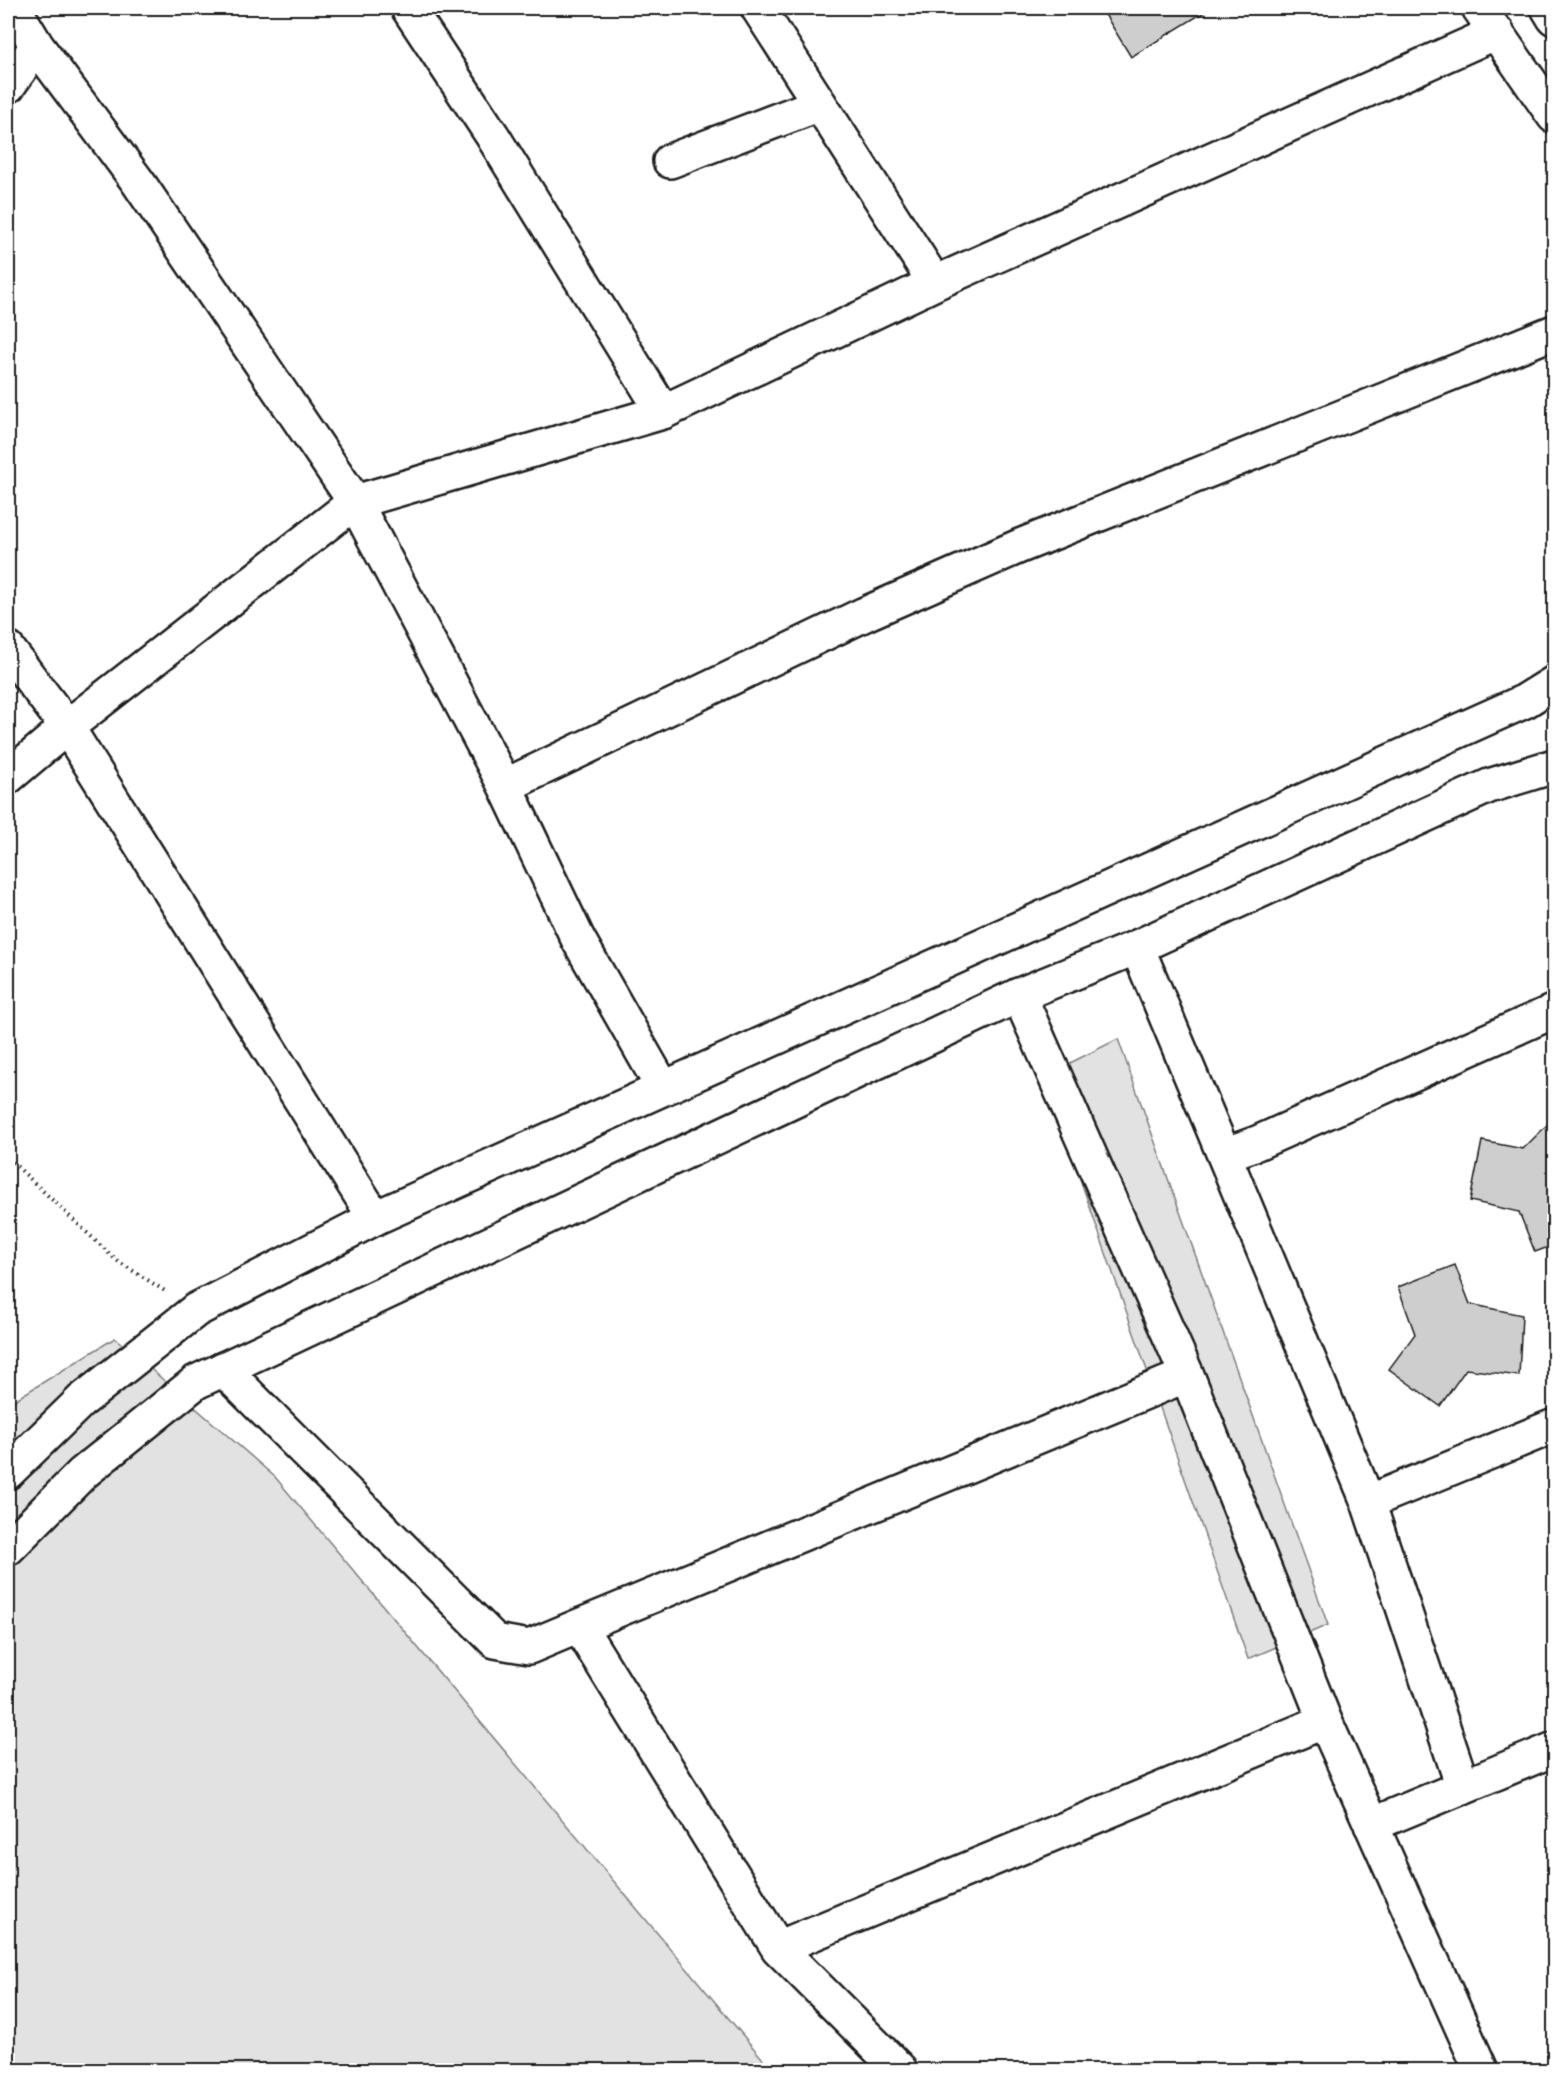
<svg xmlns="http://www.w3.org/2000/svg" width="1562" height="2078" font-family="Mali,sans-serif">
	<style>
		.green { fill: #e2e2e2; stroke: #7f7f7f; stroke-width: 1.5 }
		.building { fill: #cecece; stroke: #1c1c1c; stroke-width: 1.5 }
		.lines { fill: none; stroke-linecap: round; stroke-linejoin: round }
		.street-casing { stroke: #1c1c1c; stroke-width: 38 }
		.secondary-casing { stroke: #1c1c1c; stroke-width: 38 }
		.path { stroke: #1c1c1c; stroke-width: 4; stroke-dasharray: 1.5 4.5; stroke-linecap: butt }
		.street { stroke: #fff; stroke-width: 33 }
		.secondary { stroke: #fff; stroke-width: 33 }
	</style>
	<rect width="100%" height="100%" fill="#fff"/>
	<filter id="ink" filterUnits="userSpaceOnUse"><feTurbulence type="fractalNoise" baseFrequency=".0167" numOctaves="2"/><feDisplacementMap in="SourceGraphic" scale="12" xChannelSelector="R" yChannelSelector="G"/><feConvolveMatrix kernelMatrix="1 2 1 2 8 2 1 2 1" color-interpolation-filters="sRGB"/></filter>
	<g filter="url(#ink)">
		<path class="green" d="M 1118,1039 L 1328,1625 L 1248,1659 L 1044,1076 Z
			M 115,1338 L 275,1477 L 772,2070 L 8,2070 L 8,1404 Z"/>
		<path class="building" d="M 1101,8 L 1211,8 L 1131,57 Z
			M 1554,1118 L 1554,1245 L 1535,1252 L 1519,1212 L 1470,1201 L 1482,1141 L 1523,1149 Z
			M 1455,1265 L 1470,1304 L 1522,1315 L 1519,1376 L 1466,1369 L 1440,1406 L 1389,1369 L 1415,1334 L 1398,1287 Z"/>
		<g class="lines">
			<g class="street-casing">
				<path id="street" d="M 14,8 L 37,46 L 138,182 L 355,502 L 505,786 L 578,939 L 663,1088
					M 408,8 L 492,135 L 663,412
					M 758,8 L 935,283 L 1497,32
					M 8,86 L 37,46
					M 670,161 L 820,104
					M 8,649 L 67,727 L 8,777
					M 505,786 L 865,614 L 1020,546 L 1554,332
					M 1137,947 L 1224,1155
					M 1019,995 L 1187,1375 L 1325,1721 L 1481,2070
					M 1554,1011 L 1257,1143 L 1224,1155 L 1368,1502 L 1554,1426
					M 375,1218 L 67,727 L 355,502 L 663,412 L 935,283
					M 223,1369 L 495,1641 L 529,1647 L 579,1626 L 778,1948 L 900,2070
					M 1368,1502 L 1463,1787
					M 579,1626 L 1187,1375
					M 1371,1825 L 1554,1749
					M 778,1948 L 1325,1721"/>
			</g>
			<g class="secondary-casing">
				<path id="secondary" d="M 1479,8 L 1554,116
					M 1548,8 L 1554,18
					M 8,1472 L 81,1401 L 196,1310 L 375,1218 L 1525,701 L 1554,683
					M 8,1548 L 83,1473 L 196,1382 L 1019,995 L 1137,947 L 1489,786 L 1554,766"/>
			</g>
			<path class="path" d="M 8,1158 L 116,1260 L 165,1291"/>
			<use href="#street" class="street"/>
			<use href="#secondary" class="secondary"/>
		</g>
	</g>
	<rect width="1562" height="2078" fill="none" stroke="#fff" stroke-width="30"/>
	<rect x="15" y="15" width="1532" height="2048" fill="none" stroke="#1c1c1c" stroke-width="2" filter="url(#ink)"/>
</svg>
